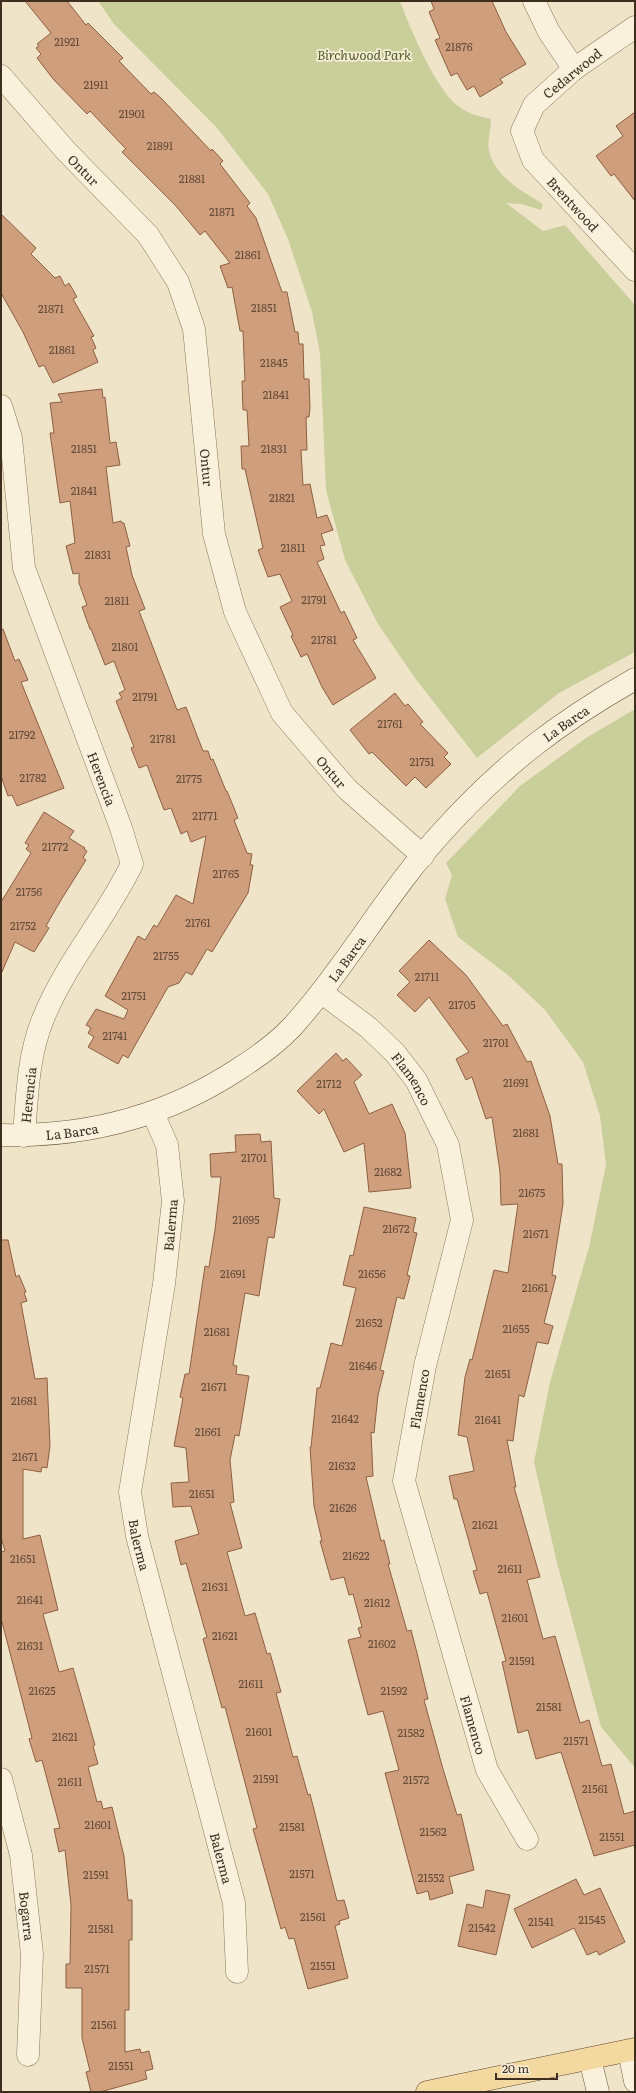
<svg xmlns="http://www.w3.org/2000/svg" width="636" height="2093" font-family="Literata,serif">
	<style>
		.green { fill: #c9cf9b }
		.building { fill: #cf9f7d; stroke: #8d5f41 }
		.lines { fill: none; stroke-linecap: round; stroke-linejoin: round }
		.street-casing { stroke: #8d765c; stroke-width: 23 }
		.secondary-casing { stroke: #6f573f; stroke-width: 23 }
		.primary-casing { stroke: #5b4430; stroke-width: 23 }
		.street { stroke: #faf1dc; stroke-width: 22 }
		.secondary { stroke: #faf1dc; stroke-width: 22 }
		.primary { stroke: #f3d9a0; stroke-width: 22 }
		.labels { text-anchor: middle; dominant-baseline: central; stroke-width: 3.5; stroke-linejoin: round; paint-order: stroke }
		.number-label { font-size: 11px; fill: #624a37 }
		.park-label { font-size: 13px; font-style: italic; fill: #4d5a26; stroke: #f7eed8 }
		.street-label { font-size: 13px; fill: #3d2e20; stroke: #f7eed8 }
	</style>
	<rect width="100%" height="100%" fill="#f0e4c8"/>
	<path class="green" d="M 98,1 L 400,1 C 410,28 435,88 458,106 C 467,113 480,117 491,119 C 491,129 487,142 489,151 C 495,177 522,191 543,204 L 541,210 L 521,204 L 506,203 L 543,231 L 565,225 L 635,305 L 635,652 L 559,693 L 477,758 L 415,678 L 378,624 L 345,560 L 326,490 L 320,353 L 312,312 L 288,239 L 268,194 L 217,128 L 114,24 Z
		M 635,709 L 635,1768 L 601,1727 L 557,1563 L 534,1462 L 550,1382 L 589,1247 L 606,1165 L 600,1116 L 583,1062 L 545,1010 L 509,976 L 458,937 L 445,899 L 452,875 L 446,863 L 520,786 L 586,738 Z"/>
	<path class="building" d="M 25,1 L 67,1 L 86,25 L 88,23 L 123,58 L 119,61 L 151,94 L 154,92 L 161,98 L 211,151 L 212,149 L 223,161 L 220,164 L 250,203 L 247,206 L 256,218 L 282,292 L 287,292 L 295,332 L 298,332 L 299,344 L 303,344 L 304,379 L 309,379 L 310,408 L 309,417 L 306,417 L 307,450 L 301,450 L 303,485 L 310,484 L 317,518 L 327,515 L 333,530 L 321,534 L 325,545 L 320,546 L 324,559 L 317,562 L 341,613 L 344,611 L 357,638 L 353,640 L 376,678 L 333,705 L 322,687 L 307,654 L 301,657 L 291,636 L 293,635 L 280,607 L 292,601 L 280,574 L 268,577 L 258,550 L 263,548 L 245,469 L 242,469 L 241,446 L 249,446 L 247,410 L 243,410 L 242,381 L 245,381 L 243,331 L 240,331 L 232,287 L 228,288 L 220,266 L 230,263 L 205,231 L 200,235 L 176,206 L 122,152 L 126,149 L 90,111 L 87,114 L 54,80 L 37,58 L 41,54 L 36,48 L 39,46 L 37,44 L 51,33 Z
		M 431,1 L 492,1 L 506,32 L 526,64 L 500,79 L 503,83 L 480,97 L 474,86 L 467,90 L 457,73 L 451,76 L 435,40 L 440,38 L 429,12 L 434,9 Z
		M 635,112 L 635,201 L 614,174 L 611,176 L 596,156 L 623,136 L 616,126 Z
		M 1,214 L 36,248 L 31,254 L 55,278 L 60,276 L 65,286 L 69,283 L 77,297 L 73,299 L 94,336 L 91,337 L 96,348 L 93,350 L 98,362 L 53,383 L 44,365 L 39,367 L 23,332 L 1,293 Z
		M 102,389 L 103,398 L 105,397 L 110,443 L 116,442 L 120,465 L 106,467 L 113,523 L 121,521 L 122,523 L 124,523 L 130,546 L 126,547 L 132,575 L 145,609 L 139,611 L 177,710 L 186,707 L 203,751 L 208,751 L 211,760 L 213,759 L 226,791 L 227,791 L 238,818 L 234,820 L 247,853 L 252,854 L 250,865 L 253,865 L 248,893 L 212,952 L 207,949 L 192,975 L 186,972 L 179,983 L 168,987 L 128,1058 L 123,1055 L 118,1064 L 88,1047 L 94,1037 L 88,1033 L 91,1028 L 86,1025 L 96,1009 L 124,1019 L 128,1010 L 105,996 L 138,936 L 145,940 L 154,925 L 157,927 L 176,895 L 193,904 L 206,836 L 191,842 L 187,831 L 181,834 L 171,808 L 164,810 L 147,765 L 139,768 L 131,748 L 134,747 L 116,701 L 122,698 L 119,693 L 125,690 L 114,661 L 105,665 L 91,629 L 90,629 L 82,607 L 87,605 L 79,583 L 79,573 L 73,574 L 66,546 L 75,543 L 70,501 L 60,503 L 50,433 L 54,433 L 50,403 L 62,402 L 58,394 Z
		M 3,629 L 15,661 L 19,659 L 28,680 L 21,682 L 64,788 L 17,806 L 12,795 L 8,796 L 1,776 L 1,630 Z
		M 395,693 L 405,706 L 408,704 L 423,722 L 420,724 L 448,753 L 444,757 L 451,764 L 426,788 L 415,777 L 406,786 L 372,752 L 369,754 L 350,730 Z
		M 44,812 L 74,831 L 69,838 L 85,848 L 84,849 L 87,851 L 83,858 L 86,860 L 61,900 L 46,926 L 49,928 L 34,952 L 15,942 L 1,974 L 1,902 L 31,853 L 26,849 L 29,845 L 25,843 Z
		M 429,940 L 466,975 L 503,1026 L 507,1024 L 527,1062 L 531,1061 L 550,1116 L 558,1164 L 562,1164 L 563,1204 L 552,1275 L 556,1276 L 544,1323 L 553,1326 L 548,1344 L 537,1342 L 524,1397 L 519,1395 L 513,1441 L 507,1440 L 516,1487 L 514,1487 L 540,1577 L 527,1580 L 543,1639 L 555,1636 L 580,1723 L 589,1720 L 602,1766 L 611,1764 L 624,1814 L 635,1811 L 635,1845 L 594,1856 L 561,1752 L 536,1759 L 528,1730 L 518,1733 L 502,1662 L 506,1661 L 487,1592 L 480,1594 L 473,1571 L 477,1570 L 457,1499 L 454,1499 L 449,1476 L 474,1471 L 467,1437 L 458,1435 L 465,1377 L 470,1359 L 472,1360 L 494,1270 L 508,1273 L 518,1204 L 501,1205 L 500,1172 L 492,1117 L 486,1119 L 472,1077 L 466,1080 L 456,1059 L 469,1052 L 429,997 L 415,1012 L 397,995 L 410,982 L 399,971 Z
		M 336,1053 L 343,1061 L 346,1058 L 362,1075 L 354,1082 L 369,1114 L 392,1104 L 405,1133 L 411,1188 L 369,1192 L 364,1143 L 344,1152 L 324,1109 L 319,1114 L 297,1091 Z
		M 260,1134 L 261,1142 L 271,1141 L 274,1198 L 280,1199 L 274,1238 L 268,1237 L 259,1296 L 245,1293 L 233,1365 L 237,1366 L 236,1374 L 249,1376 L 239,1436 L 235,1435 L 230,1460 L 234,1502 L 230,1503 L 242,1548 L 227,1552 L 245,1616 L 255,1613 L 267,1654 L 270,1653 L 281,1692 L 276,1693 L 293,1757 L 297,1756 L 308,1795 L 310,1794 L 337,1901 L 344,1900 L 349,1918 L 339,1921 L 340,1924 L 335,1926 L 348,1978 L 308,1989 L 294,1938 L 289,1939 L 285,1927 L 281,1929 L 253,1829 L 257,1828 L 225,1707 L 222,1708 L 203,1639 L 207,1637 L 204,1627 L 186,1563 L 181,1565 L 175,1541 L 199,1534 L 191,1506 L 173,1507 L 171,1483 L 189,1482 L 186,1448 L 174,1446 L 183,1398 L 180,1397 L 185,1374 L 189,1374 L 205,1266 L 209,1267 L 215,1230 L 221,1177 L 211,1177 L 210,1154 L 236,1152 L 235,1135 Z
		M 364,1207 L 416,1218 L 413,1232 L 417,1233 L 407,1275 L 410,1276 L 404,1299 L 397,1297 L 380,1370 L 384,1371 L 378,1395 L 374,1433 L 371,1432 L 373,1476 L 366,1477 L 381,1541 L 384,1540 L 390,1564 L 388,1564 L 407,1631 L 411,1630 L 417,1653 L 428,1699 L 424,1700 L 443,1769 L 457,1815 L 461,1814 L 474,1870 L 449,1877 L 453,1893 L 430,1900 L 428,1891 L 417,1894 L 385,1773 L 399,1770 L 383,1711 L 368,1715 L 348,1640 L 361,1637 L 358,1628 L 362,1627 L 353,1594 L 349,1595 L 344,1577 L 331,1580 L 320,1541 L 322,1541 L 314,1506 L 310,1447 L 311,1447 L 317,1388 L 320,1388 L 331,1343 L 342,1346 L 356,1288 L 343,1285 L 350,1255 L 353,1256 Z
		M 1,1240 L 8,1240 L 16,1277 L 19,1275 L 26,1292 L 24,1293 L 27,1301 L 21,1303 L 35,1379 L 47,1378 L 50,1446 L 47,1468 L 42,1467 L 41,1472 L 23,1469 L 23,1539 L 40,1535 L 58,1610 L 43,1614 L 59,1672 L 73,1668 L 95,1745 L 93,1746 L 98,1764 L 88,1767 L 97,1802 L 101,1801 L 103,1809 L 112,1807 L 124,1856 L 128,1900 L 132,1900 L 132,1940 L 129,1940 L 129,2010 L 125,2010 L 125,2052 L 140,2049 L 141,2053 L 149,2051 L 153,2069 L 145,2071 L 147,2079 L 100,2092 L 91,2092 L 86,2072 L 90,2071 L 82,2038 L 82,1988 L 66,1988 L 66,1964 L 70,1964 L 71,1905 L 65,1850 L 59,1852 L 54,1829 L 60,1828 L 42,1760 L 36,1762 L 29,1739 L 32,1738 L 1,1618 L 1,1552 L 5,1551 L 1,1537 Z
		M 576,1879 L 584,1895 L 600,1888 L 625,1942 L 599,1955 L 597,1951 L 587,1955 L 574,1928 L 532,1948 L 514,1909 Z
		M 486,1890 L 510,1895 L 496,1955 L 458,1946 L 467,1904 L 483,1908 Z"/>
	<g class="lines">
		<g class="street-casing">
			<g id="street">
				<path d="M 534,1 L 549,32 L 574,69"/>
				<path id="s1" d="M 635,27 L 574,69 L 534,105 L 522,131 L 533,160 L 635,270"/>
				<path id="s2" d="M 1,76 L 66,151 L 148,235 L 178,282 L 194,329 L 214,534 L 235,612 L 282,713 L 347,789 L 423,856"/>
				<path id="s3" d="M 1,406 L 11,438 L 24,568 L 121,828 L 132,864 C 106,918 65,964 43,1019 C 28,1055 27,1097 24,1136"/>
				<path id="s4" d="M 321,992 L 369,1028 L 395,1053 L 416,1080 L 448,1145 L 462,1220 L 425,1366 L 404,1481 L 487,1770 L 527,1839"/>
				<path id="s5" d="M 153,1113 L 167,1145 L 173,1201 L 164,1284 L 130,1492 L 137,1536 L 234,1903 L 237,1972"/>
				<path id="s6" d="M 1,1779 L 21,1855 L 32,1954 L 28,2055"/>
			</g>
		</g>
		<g class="secondary-casing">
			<g id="secondary">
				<path id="s7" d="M 1,1135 C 87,1137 165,1117 237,1070 C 256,1058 276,1044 292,1027 C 347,966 388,891 444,830 C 503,765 559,722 635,679"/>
				<path d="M 629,2051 L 635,2081"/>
				<path d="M 590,2059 L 598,2092"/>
			</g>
		</g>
		<g class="primary-casing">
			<path id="primary" d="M 427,2092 L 635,2049"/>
		</g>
		<use href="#street" class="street"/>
		<use href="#secondary" class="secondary"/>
		<use href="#primary" class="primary"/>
	</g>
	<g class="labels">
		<g class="number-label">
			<text x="67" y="41">21921</text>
			<text x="459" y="46">21876</text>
			<text x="96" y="84">21911</text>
			<text x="132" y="113">21901</text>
			<text x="160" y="145">21891</text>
			<text x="192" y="178">21881</text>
			<text x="222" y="211">21871</text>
			<text x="248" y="254">21861</text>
			<text x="264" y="307">21851</text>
			<text x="51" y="308">21871</text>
			<text x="62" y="349">21861</text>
			<text x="274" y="362">21845</text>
			<text x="276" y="394">21841</text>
			<text x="84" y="448">21851</text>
			<text x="274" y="448">21831</text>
			<text x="84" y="490">21841</text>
			<text x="282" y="497">21821</text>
			<text x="293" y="547">21811</text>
			<text x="98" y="554">21831</text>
			<text x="314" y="599">21791</text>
			<text x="117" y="600">21811</text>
			<text x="324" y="639">21781</text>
			<text x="125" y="646">21801</text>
			<text x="145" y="696">21791</text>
			<text x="390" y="723">21761</text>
			<text x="22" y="734">21792</text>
			<text x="163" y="738">21781</text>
			<text x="422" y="761">21751</text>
			<text x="33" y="777">21782</text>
			<text x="189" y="778">21775</text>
			<text x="205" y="815">21771</text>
			<text x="55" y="846">21772</text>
			<text x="226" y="873">21765</text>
			<text x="29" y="891">21756</text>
			<text x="198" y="922">21761</text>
			<text x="23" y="925">21752</text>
			<text x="166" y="955">21755</text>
			<text x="427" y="976">21711</text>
			<text x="134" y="995">21751</text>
			<text x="462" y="1004">21705</text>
			<text x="115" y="1035">21741</text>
			<text x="496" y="1042">21701</text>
			<text x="516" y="1082">21691</text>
			<text x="329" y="1083">21712</text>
			<text x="526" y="1132">21681</text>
			<text x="254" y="1157">21701</text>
			<text x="388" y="1171">21682</text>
			<text x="532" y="1192">21675</text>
			<text x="246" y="1219">21695</text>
			<text x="396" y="1228">21672</text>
			<text x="536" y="1233">21671</text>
			<text x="233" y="1273">21691</text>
			<text x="372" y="1273">21656</text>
			<text x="535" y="1287">21661</text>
			<text x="369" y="1322">21652</text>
			<text x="516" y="1328">21655</text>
			<text x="217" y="1331">21681</text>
			<text x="363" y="1365">21646</text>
			<text x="498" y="1373">21651</text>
			<text x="214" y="1386">21671</text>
			<text x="24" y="1400">21681</text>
			<text x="345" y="1418">21642</text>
			<text x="488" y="1419">21641</text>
			<text x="208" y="1431">21661</text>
			<text x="25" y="1456">21671</text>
			<text x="342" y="1465">21632</text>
			<text x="202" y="1493">21651</text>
			<text x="343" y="1507">21626</text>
			<text x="485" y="1524">21621</text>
			<text x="356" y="1555">21622</text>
			<text x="23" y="1558">21651</text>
			<text x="510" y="1568">21611</text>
			<text x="215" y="1586">21631</text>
			<text x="30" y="1599">21641</text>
			<text x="377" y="1602">21612</text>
			<text x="515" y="1617">21601</text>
			<text x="225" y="1635">21621</text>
			<text x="382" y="1643">21602</text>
			<text x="30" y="1645">21631</text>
			<text x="522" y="1660">21591</text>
			<text x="251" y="1683">21611</text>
			<text x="42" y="1690">21625</text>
			<text x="394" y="1690">21592</text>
			<text x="549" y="1706">21581</text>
			<text x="259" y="1731">21601</text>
			<text x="411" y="1732">21582</text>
			<text x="65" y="1736">21621</text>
			<text x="576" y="1740">21571</text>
			<text x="266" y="1778">21591</text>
			<text x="416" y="1779">21572</text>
			<text x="70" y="1781">21611</text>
			<text x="595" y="1788">21561</text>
			<text x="98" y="1824">21601</text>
			<text x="292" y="1826">21581</text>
			<text x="433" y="1831">21562</text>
			<text x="612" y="1836">21551</text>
			<text x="302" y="1873">21571</text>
			<text x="96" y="1874">21591</text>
			<text x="431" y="1877">21552</text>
			<text x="313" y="1916">21561</text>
			<text x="592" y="1919">21545</text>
			<text x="541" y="1921">21541</text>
			<text x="482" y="1927">21542</text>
			<text x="101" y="1928">21581</text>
			<text x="323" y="1965">21551</text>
			<text x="97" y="1968">21571</text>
			<text x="104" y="2024">21561</text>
			<text x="121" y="2065">21551</text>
		</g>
		<g class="park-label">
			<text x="364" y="54">Birchwood Park</text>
		</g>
		<g class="street-label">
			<text transform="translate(572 73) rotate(-39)">Cedarwood</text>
			<text stroke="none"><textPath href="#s2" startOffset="125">Ontur</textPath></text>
			<text stroke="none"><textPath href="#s1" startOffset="247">Brentwood</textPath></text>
			<text stroke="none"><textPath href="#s2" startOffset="461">Ontur</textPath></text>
			<text stroke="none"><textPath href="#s7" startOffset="730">La Barca</textPath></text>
			<text stroke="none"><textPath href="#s2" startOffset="797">Ontur</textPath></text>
			<text stroke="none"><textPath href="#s3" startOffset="389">Herencia</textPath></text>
			<text stroke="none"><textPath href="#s7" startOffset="406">La Barca</textPath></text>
			<text stroke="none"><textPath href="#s4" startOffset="127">Flamenco</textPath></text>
			<text transform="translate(28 1095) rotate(-84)">Herencia</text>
			<text stroke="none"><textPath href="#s7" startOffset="71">La Barca</textPath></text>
			<text transform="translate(170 1225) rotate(-85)">Balerma</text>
			<text transform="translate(419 1399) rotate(-80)">Flamenco</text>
			<text stroke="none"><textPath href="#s5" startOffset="439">Balerma</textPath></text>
			<text stroke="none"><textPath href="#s4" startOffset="800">Flamenco</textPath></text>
			<text stroke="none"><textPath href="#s5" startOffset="763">Balerma</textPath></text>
			<text stroke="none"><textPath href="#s6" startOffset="140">Bogarra</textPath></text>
		</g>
	</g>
	<rect width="636" height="2093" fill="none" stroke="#3d2e20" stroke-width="4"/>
	<path d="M496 2073v6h61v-6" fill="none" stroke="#3d2e20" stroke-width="2"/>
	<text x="502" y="2073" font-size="12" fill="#3d2e20" stroke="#f7eed8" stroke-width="3" paint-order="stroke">20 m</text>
</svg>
